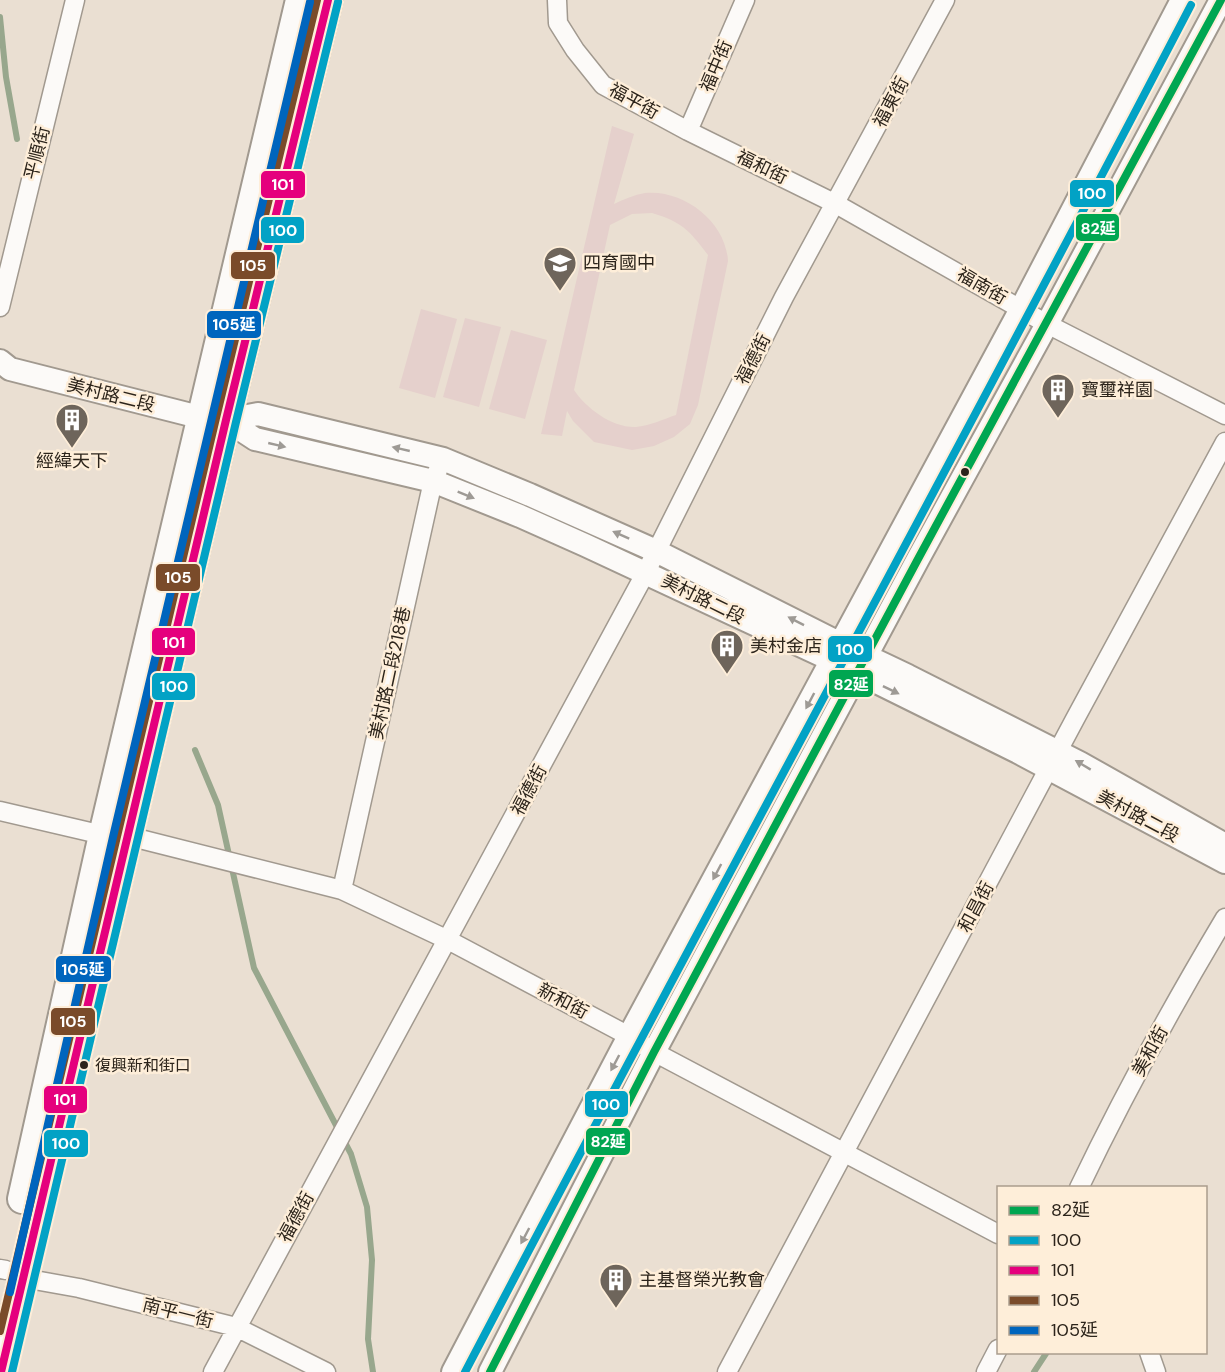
<svg xmlns="http://www.w3.org/2000/svg" width="1225" height="1372" font-family="'DM Sans','Noto Sans TC',sans-serif">
	<style>
		.pitch { fill: #e5d0cc; fill-rule: evenodd }
		.lines { fill: none; stroke-linecap: round; stroke-linejoin: round }
		.stream { stroke: #98a78d; stroke-width: 6 }
		.minor-casing { stroke: #a1998f; stroke-width: 21 }
		.tertiary-casing { stroke: #a1998f; stroke-width: 26 }
		.primary-casing { stroke: #a1998f; stroke-width: 32 }
		.minor { stroke: #fcfaf8; stroke-width: 18 }
		.tertiary { stroke: #fcfaf8; stroke-width: 22 }
		.primary { stroke: #fcfaf8; stroke-width: 28 }
		.bus-1-casing { stroke: #feeed9; stroke-width: 12 }
		.bus-2-casing { stroke: #feeed9; stroke-width: 12 }
		.bus-3-casing { stroke: #feeed9; stroke-width: 12 }
		.bus-4-casing { stroke: #feeed9; stroke-width: 12 }
		.bus-5-casing { stroke: #feeed9; stroke-width: 12 }
		.bus-1 { stroke: #00a651; stroke-width: 8 }
		.bus-2 { stroke: #02a2c5; stroke-width: 8 }
		.bus-3 { stroke: #e5007d; stroke-width: 8 }
		.bus-4 { stroke: #7a4b2a; stroke-width: 8 }
		.bus-5 { stroke: #0065bd; stroke-width: 8 }
		.oneway { fill: #9e9a95 }
		.bus-dot { fill: #2c241b; stroke: #feeed9; stroke-width: 2 }
		.labels { text-anchor: middle; dominant-baseline: central; stroke-width: 5; stroke-linejoin: round; paint-order: stroke }
		.bus-label { font-size: 16px; fill: #2c241b; stroke: #feeed9; text-anchor: start }
		.street-label { font-size: 18px; fill: #2c241b; stroke: #feeed9 }
		.poi-label { font-size: 18px; fill: #2c241b; stroke: #feeed9; text-anchor: start }
		.line-badge { stroke: #feeed9; stroke-width: 2 }
		.badge-label { font-size: 16px; text-anchor: middle; font-weight: bold; fill: #fff }
	</style>
	<rect width="100%" height="100%" fill="#eadfd2"/>
	<path class="pitch" d="M 612,126 L 634,134 L 614,204 C 624,199 634,195 645,193 C 684,189 726,222 728,261 L 698,405 L 690,424 L 674,437 L 654,446 L 632,450 L 594,442 L 573,421 L 567,411 L 562,436 L 541,434 ZM 652,213 C 682,222 689,230 708,255 L 676,415 C 664,419 649,426 636,427 C 612,428 586,408 574,390 L 610,225 L 632,214 Z
		M 421,309 L 457,319 L 435,398 L 399,388 Z
		M 465,318 L 501,327 L 479,407 L 443,397 Z
		M 511,330 L 547,340 L 525,419 L 489,409 Z"/>
	<g class="lines">
		<path class="stream" d="M 0,17 L 6,77 L 17,139
			M 195,750 L 218,805 L 254,968 L 351,1154 L 367,1207 L 372,1260 L 368,1339 L 373,1372
			M 1034,1372 L 1047,1352"/>
		<g class="minor-casing">
			<path id="minor" d="M 557,0 L 558,23 L 575,50 L 603,85 L 688,131 L 836,204 L 1047,324 L 1225,415
				M 688,131 L 745,0
				M 0,307 L 75,0
				M 0,811 L 103,835 L 128,836 L 342,890 L 448,940 L 629,1036 L 654,1052 L 998,1234
				M 342,890 L 433,481 L 438,470
				M 1079,1188 C 1123,1096 1173,1005 1225,918
				M 0,1269 L 6,1270
				M 23,1278 L 79,1288 L 236,1327 L 326,1372
				M 1149,1352 L 1156,1372
				M 213,1372 L 646,572 L 784,297 L 945,0
				M 727,1372 L 1075,719 L 1225,442
				M 986,1372 L 998,1349"/>
		</g>
		<g class="tertiary-casing">
			<path id="tertiary" d="M 0,361 L 10,369 L 203,418 L 226,420 L 258,414 L 443,459 L 530,495 L 656,551 L 841,644 L 908,676 L 1080,763 L 1225,845
				M 226,420 L 255,439 L 433,481 L 520,516 L 585,545 L 832,660 L 1018,752 L 1225,862
				M 453,1372 L 629,1036 L 1021,309 L 1182,0
				M 490,1372 L 654,1052 L 918,559 L 1047,324 L 1221,0"/>
		</g>
		<g class="primary-casing">
			<path id="primary" d="M 22,1199 L 103,835 L 300,0
				M 1,1372 L 226,420 L 328,0"/>
		</g>
		<use href="#minor" class="minor"/>
		<use href="#tertiary" class="tertiary"/>
		<use href="#primary" class="primary"/>
		<g class="bus-1-casing">
			<path id="bus-1" d="M 490,1372 L 654,1052 L 918,559 L 1221,0"/>
		</g>
		<g class="bus-2-casing">
			<path id="bus-2" d="M 12,1372 L 236,422 L 338,2
				M 465,1372 C 704,915 953,463 1191,5"/>
		</g>
		<g class="bus-3-casing">
			<path id="bus-3" d="M 1,1372 L 226,420 L 328,0"/>
		</g>
		<g class="bus-4-casing">
			<path id="bus-4" d="M 0,1331 L 216,418 L 317,0"/>
		</g>
		<g class="bus-5-casing">
			<path id="bus-5" d="M 10,1292 L 113,837 L 310,2"/>
		</g>
		<use href="#bus-1" class="bus-1"/>
		<use href="#bus-2" class="bus-2"/>
		<use href="#bus-3" class="bus-3"/>
		<use href="#bus-4" class="bus-4"/>
		<use href="#bus-5" class="bus-5"/>
	</g>
	<defs><path id="oneway-solid" d="M-6-.8H1V-3.2L6.5 0L1 3.2V.8H-6Z" transform="scale(1.5)"/></defs>
	<g class="oneway">
		<use href="#oneway-solid" transform="translate(277 445) rotate(13)"/>
		<use href="#oneway-solid" transform="translate(401 449) rotate(-167)"/>
		<use href="#oneway-solid" transform="translate(466 495) rotate(22)"/>
		<use href="#oneway-solid" transform="translate(621 535) rotate(-156)"/>
		<use href="#oneway-solid" transform="translate(796 621) rotate(-153)"/>
		<use href="#oneway-solid" transform="translate(891 690) rotate(26)"/>
		<use href="#oneway-solid" transform="translate(810 701) rotate(118)"/>
		<use href="#oneway-solid" transform="translate(1083 765) rotate(-149)"/>
		<use href="#oneway-solid" transform="translate(717 872) rotate(118)"/>
		<use href="#oneway-solid" transform="translate(615 1063) rotate(118)"/>
		<use href="#oneway-solid" transform="translate(525 1236) rotate(118)"/>
	</g>
	<defs>
		<g id="school-pin" transform="scale(1.725)"><path d="M0 17L-7.5 6A9.5 9.5 0 1 1 7.5 6Z" fill="#6e655b" stroke="#feeed9"/><path d="M0-5L7-2L0 1L-7-2ZM-4 1L0 2.5L4 1V4Q0 6-4 4Z" fill="#fff"/></g>
		<g id="building-pin" transform="scale(1.725)"><path d="M0 17L-7.5 6A9.5 9.5 0 1 1 7.5 6Z" fill="#6e655b" stroke="#feeed9"/><path d="M-4-6H4V6H1V3H-1V6H-4ZM-2.5-4.3h1.7v1.8h-1.7ZM.8-4.3h1.7v1.8H.8ZM-2.5-1h1.7V.8h-1.7ZM.8-1h1.7V.8H.8Z" fill="#fff"/></g>
	</defs>
	<g fill-rule="evenodd">
		<use href="#school-pin" x="560" y="263"/>
		<use href="#building-pin" x="1058" y="390"/>
		<use href="#building-pin" x="72" y="420"/>
		<use href="#building-pin" x="727" y="646"/>
		<use href="#building-pin" x="616" y="1280"/>
	</g>
	<g class="bus-dot">
		<circle cx="965" cy="472" r="5"/>
		<circle cx="84" cy="1065" r="5"/>
	</g>
	<g class="labels">
		<g class="bus-label">
			<text x="95" y="1065">復興新和街口</text>
		</g>
		<g class="street-label">
			<text transform="translate(716 66) rotate(-67)">福中街</text>
			<text transform="translate(634 101) rotate(29)">福平街</text>
			<text transform="translate(891 102) rotate(-62)">福東街</text>
			<text transform="translate(37 153) rotate(-76)">平順街</text>
			<text transform="translate(762 167) rotate(26)">福和街</text>
			<text transform="translate(982 286) rotate(30)">福南街</text>
			<text transform="translate(753 359) rotate(-63)">福德街</text>
			<text transform="translate(111 395) rotate(14)">美村路二段</text>
			<text transform="translate(703 599) rotate(26)">美村路二段</text>
			<text transform="translate(390 673) rotate(-78)">美村路二段218巷</text>
			<text transform="translate(529 790) rotate(-62)">福德街</text>
			<text transform="translate(1138 816) rotate(28)">美村路二段</text>
			<text transform="translate(976 907) rotate(-62)">和昌街</text>
			<text transform="translate(563 1001) rotate(28)">新和街</text>
			<text transform="translate(1150 1051) rotate(-61)">美和街</text>
			<text transform="translate(296 1217) rotate(-61)">福德街</text>
			<text transform="translate(178 1313) rotate(14)">南平一街</text>
		</g>
		<g class="poi-label">
			<text x="583" y="263">四育國中</text>
			<text x="1081" y="390">寶璽祥園</text>
			<text x="72" y="461" text-anchor="middle">經緯天下</text>
			<text x="750" y="646">美村金店</text>
			<text x="639" y="1280">主基督榮光教會</text>
		</g>
	</g>
	<g class="line-badge">
		<rect x="260" y="170" width="46" height="29" rx="6" fill="#e5007d"/>
		<rect x="1069" y="179" width="46" height="29" rx="6" fill="#02a2c5"/>
		<rect x="1075" y="213" width="45" height="29" rx="6" fill="#00a651"/>
		<rect x="260" y="216" width="45" height="28" rx="6" fill="#02a2c5"/>
		<rect x="230" y="251" width="46" height="29" rx="6" fill="#7a4b2a"/>
		<rect x="206" y="310" width="56" height="29" rx="6" fill="#0065bd"/>
		<rect x="155" y="563" width="46" height="29" rx="6" fill="#7a4b2a"/>
		<rect x="151" y="627" width="45" height="29" rx="6" fill="#e5007d"/>
		<rect x="827" y="635" width="46" height="28" rx="6" fill="#02a2c5"/>
		<rect x="828" y="669" width="46" height="29" rx="6" fill="#00a651"/>
		<rect x="151" y="672" width="45" height="29" rx="6" fill="#02a2c5"/>
		<rect x="55" y="955" width="57" height="28" rx="6" fill="#0065bd"/>
		<rect x="50" y="1007" width="46" height="29" rx="6" fill="#7a4b2a"/>
		<rect x="43" y="1085" width="45" height="29" rx="6" fill="#e5007d"/>
		<rect x="584" y="1090" width="45" height="28" rx="6" fill="#02a2c5"/>
		<rect x="585" y="1127" width="46" height="29" rx="6" fill="#00a651"/>
		<rect x="43" y="1129" width="46" height="29" rx="6" fill="#02a2c5"/>
	</g>
	<g class="badge-label">
		<text x="283" y="190">101</text>
		<text x="1092" y="199">100</text>
		<text x="1098" y="234">82延</text>
		<text x="283" y="236">100</text>
		<text x="253" y="271">105</text>
		<text x="234" y="330">105延</text>
		<text x="178" y="583">105</text>
		<text x="174" y="648">101</text>
		<text x="850" y="655">100</text>
		<text x="851" y="690">82延</text>
		<text x="174" y="692">100</text>
		<text x="83" y="975">105延</text>
		<text x="73" y="1027">105</text>
		<text x="65" y="1105">101</text>
		<text x="606" y="1110">100</text>
		<text x="608" y="1147">82延</text>
		<text x="66" y="1149">100</text>
	</g>
	<rect x="997" y="1186" width="210" height="168" fill="#feeed9" stroke="#aa9d8d" stroke-width="1.5"/>
	<rect x="1009" y="1206" width="30" height="9" fill="#00a651" stroke="#aa9d8d" stroke-width="1.5"/>
	<text x="1051" y="1216" font-size="18" fill="#2c241b">82延</text>
	<rect x="1009" y="1236" width="30" height="9" fill="#02a2c5" stroke="#aa9d8d" stroke-width="1.5"/>
	<text x="1051" y="1246" font-size="18" fill="#2c241b">100</text>
	<rect x="1009" y="1266" width="30" height="9" fill="#e5007d" stroke="#aa9d8d" stroke-width="1.5"/>
	<text x="1051" y="1276" font-size="18" fill="#2c241b">101</text>
	<rect x="1009" y="1296" width="30" height="9" fill="#7a4b2a" stroke="#aa9d8d" stroke-width="1.5"/>
	<text x="1051" y="1306" font-size="18" fill="#2c241b">105</text>
	<rect x="1009" y="1326" width="30" height="9" fill="#0065bd" stroke="#aa9d8d" stroke-width="1.5"/>
	<text x="1051" y="1336" font-size="18" fill="#2c241b">105延</text>
</svg>
